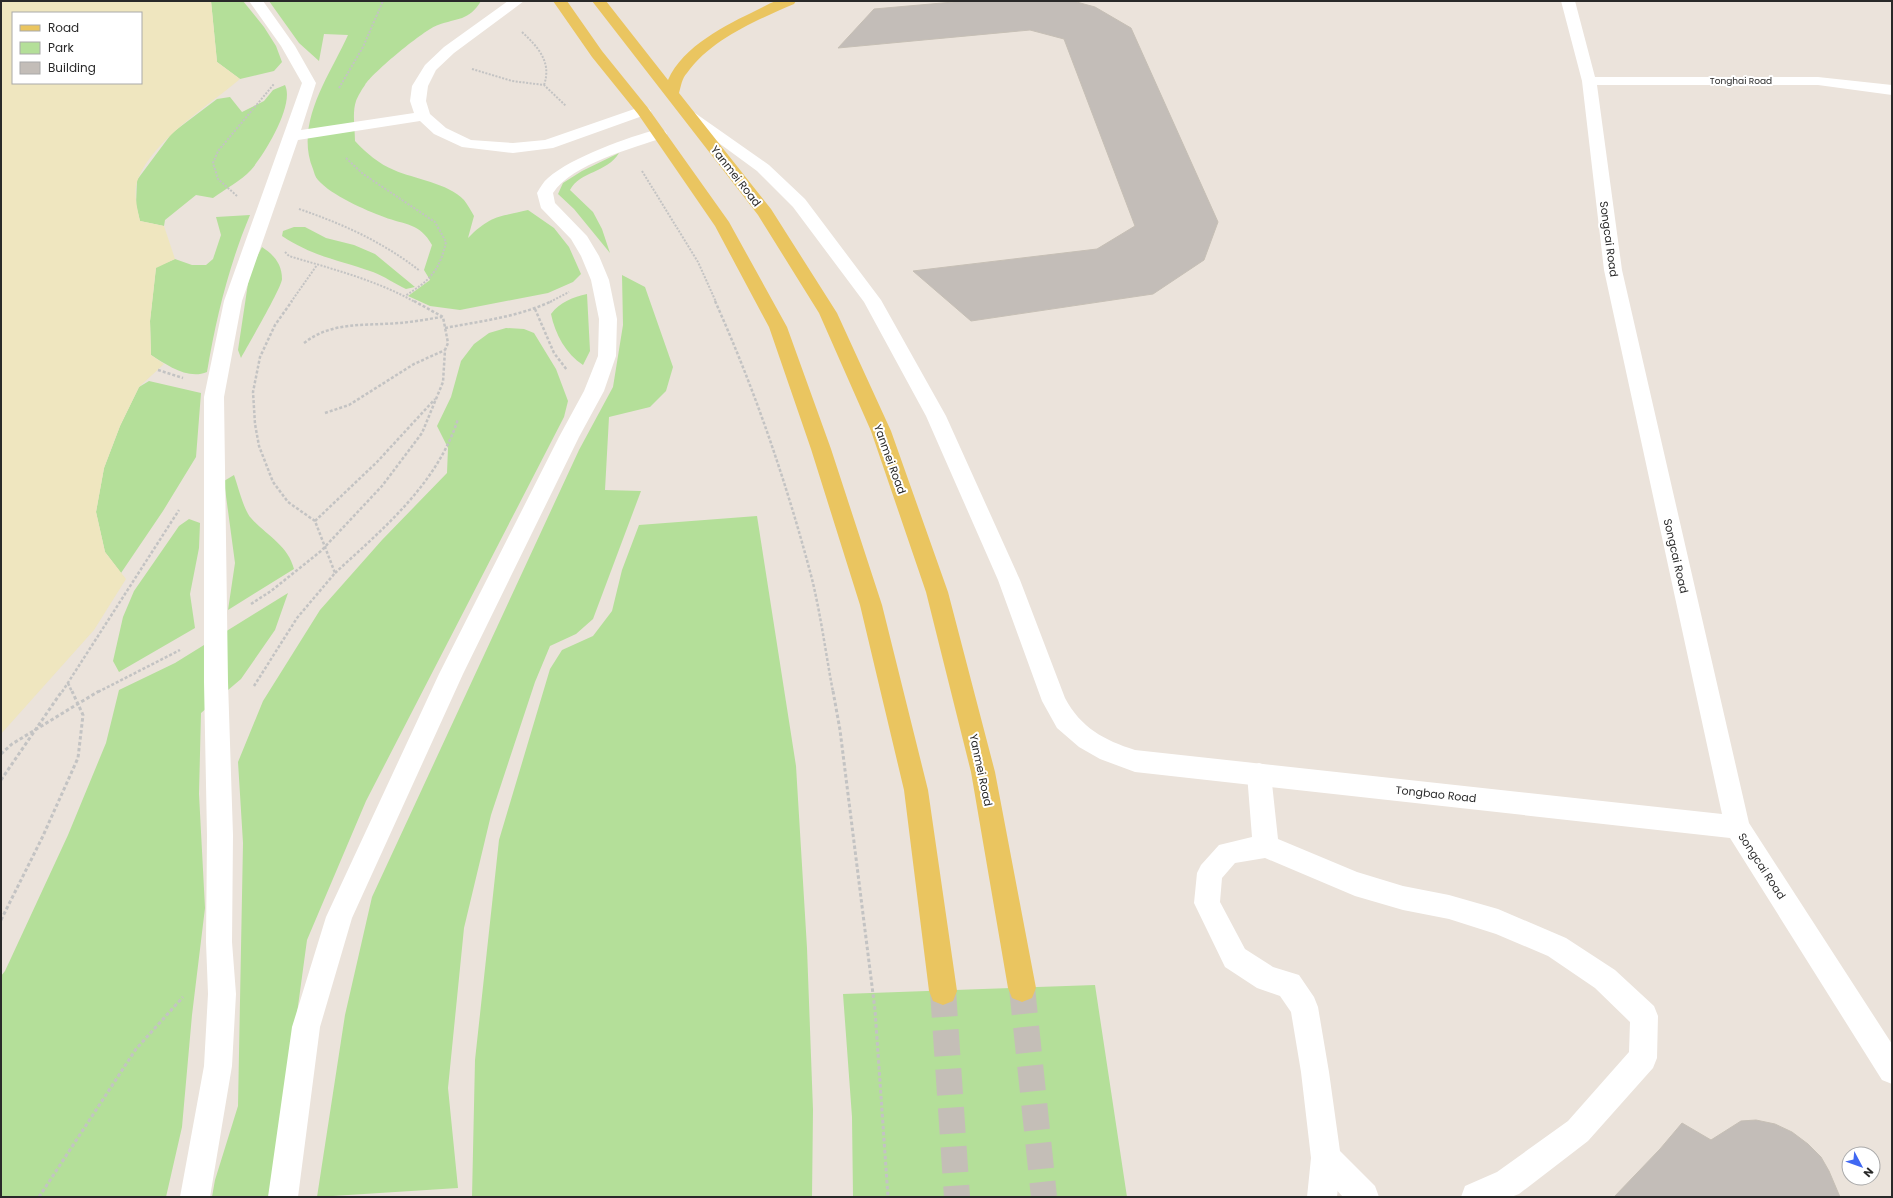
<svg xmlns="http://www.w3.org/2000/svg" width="1893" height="1198" font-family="Poppins,sans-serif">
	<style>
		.green { fill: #b4df99 }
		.sand { fill: #efe6bf; fill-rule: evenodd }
		.building { fill: #c3bdb8; stroke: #c6bfb5 }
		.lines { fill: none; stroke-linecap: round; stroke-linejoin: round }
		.primary-tunnel { stroke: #c4beb7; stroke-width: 26; stroke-dasharray: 26 13; stroke-linecap: butt }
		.path-far2 { stroke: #c3c3c3; stroke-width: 2; stroke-dasharray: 2 1.5; stroke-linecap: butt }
		.path-far1 { stroke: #c3c3c3; stroke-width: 2.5; stroke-dasharray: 3 2; stroke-linecap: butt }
		.path { stroke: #c3c3c3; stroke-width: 3; stroke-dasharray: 3.5 2.5; stroke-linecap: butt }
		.lane { fill: #fff; fill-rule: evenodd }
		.street { fill: #fff; fill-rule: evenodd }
		.primary { fill: #eac560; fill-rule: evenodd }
		.labels { text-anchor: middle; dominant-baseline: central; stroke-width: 4; stroke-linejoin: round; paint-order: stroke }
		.far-street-label { font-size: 9px; fill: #292929; stroke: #fff }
		.street-label { font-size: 11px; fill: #292929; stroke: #fff }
	</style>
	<rect width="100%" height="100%" fill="#ebe3db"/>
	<path class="green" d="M 211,1 L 243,1 L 264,27 L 276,46 L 282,62 L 274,71 L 240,79 L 217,62 Z
		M 269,1 L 481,1 C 469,21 457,18 438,25 C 425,29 372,73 365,85 C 362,89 358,96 356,101 C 352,113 355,129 355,141 C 366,153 379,164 394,170 C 414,179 448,183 464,200 C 468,205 471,211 474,216 L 468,238 C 491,215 499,217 528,210 L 554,228 L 569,247 L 581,274 L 573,282 L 548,293 L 460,310 L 430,306 L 408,296 L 430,280 L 424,270 L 432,245 C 420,223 405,225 384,217 C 365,210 331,195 318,180 C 315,177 314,172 313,169 C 294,123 330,75 348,35 L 324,34 L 319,61 L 299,43 Z
		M 285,85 C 295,105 264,155 251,170 C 241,181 225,189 213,198 L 196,195 L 165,220 L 164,226 L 140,221 L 136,205 L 137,180 L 172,133 L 217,99 L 230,97 L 242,112 L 264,101 L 273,90 Z
		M 619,153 C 607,173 580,171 570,190 L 593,212 L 602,229 L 610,253 L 574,209 L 558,194 L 563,183 L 582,171 Z
		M 250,215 C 229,265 216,318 207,372 C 188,380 167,365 151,355 L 150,321 L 156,267 L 175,259 L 192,265 L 206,265 L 213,259 L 221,235 L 216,217 Z
		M 294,227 L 305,227 L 326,238 L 354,245 L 375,254 L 415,287 L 406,289 C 395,284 384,276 373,272 C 339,260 314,257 282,236 L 283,231 Z
		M 262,247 C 274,255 282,264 282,279 C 282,287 247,347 241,358 L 238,350 L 250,270 Z
		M 622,275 L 645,287 L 673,367 L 666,391 L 650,407 L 609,417 L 605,490 L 641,491 L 593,619 L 576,634 L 550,646 L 535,682 L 491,815 L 464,928 L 448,1088 L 458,1188 L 317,1197 L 345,1015 L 372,897 L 579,450 L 613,387 L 623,325 Z
		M 587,294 L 590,351 L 583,365 C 566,354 555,334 551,314 C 560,302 573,297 587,294 Z
		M 506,328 L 524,329 L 534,333 L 556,369 L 568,401 L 564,417 L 366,801 L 307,940 L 272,1197 L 212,1197 L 215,1180 L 238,1106 L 243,843 L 238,762 L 263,701 L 320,610 L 382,540 L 447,473 L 448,448 L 437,426 L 451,397 L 461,361 L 474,344 L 489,333 Z
		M 149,381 L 201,393 L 196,457 L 163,511 L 121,573 L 105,552 L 96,512 L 104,468 L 120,426 L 139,387 Z
		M 234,475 C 238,486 244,511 251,518 C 266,535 288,545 294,569 L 228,610 L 235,563 L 224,481 Z
		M 757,516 L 796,766 L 807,948 L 813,1110 L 812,1197 L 472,1197 L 475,1060 L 499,840 L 550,669 L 562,650 L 593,636 L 612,611 L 622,570 L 639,525 Z
		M 189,519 L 200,523 L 199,548 L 190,594 L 195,628 L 119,672 L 113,661 L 123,617 L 134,591 L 179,526 Z
		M 288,593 L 275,630 L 241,679 L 201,713 L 199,794 L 205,908 L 192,1015 L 182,1127 L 166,1197 L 1,1197 L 1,976 L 5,971 L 68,835 L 106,743 L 119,690 L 175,663 Z
		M 1095,985 L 1127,1197 L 853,1197 L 852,1117 L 843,994 Z"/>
	<path class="sand" d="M 1,1 L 211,1 L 217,62 L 240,79 C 207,107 154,139 138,179 C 133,191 137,208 140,221 L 164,226 L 175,259 L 156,268 L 150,321 L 151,355 L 164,364 L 139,387 L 120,426 L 104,468 L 96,512 L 105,552 L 126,579 L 94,630 L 1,734 ZM 13,13 L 141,13 L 141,83 L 13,83 Z"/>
	<path class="building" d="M 965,1 L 1073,1 L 1095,7 L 1131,28 L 1218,222 L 1204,260 L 1153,294 L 971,321 L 913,271 L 1097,249 L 1135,226 L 1064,39 L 1030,30 L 838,48 L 874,9 Z
		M 1756,1120 L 1775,1124 L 1792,1132 L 1808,1144 L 1821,1157 L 1829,1171 L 1840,1197 L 1614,1197 L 1660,1149 L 1682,1123 L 1711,1140 L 1741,1121 Z"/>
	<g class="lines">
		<path class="primary-tunnel" d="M 1022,988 L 1044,1197
			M 943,991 L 957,1197"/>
		<path class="path-far2" d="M 522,32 C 538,47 552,62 544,85
			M 472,69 L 512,81 L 544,85 L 566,106
			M 339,88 L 363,47 L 383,1
			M 346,158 L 363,174 L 435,222 L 446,242 C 439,272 430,280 405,296
			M 642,171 L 698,262 L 716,302
			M 237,196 L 218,179 L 213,163 L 218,151 L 274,84
			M 299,209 C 343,224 383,242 420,271
			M 285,252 L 289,256 C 332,269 376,280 415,302
			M 291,302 L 317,265
			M 550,302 L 569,292"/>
		<path class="path-far1" d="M 715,301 C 755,390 787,484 812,579 C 821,616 826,655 833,692
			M 535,309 L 554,353 L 567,370
			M 445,328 C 481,321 518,317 552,301
			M 304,343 C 332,321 365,326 399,323 C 413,322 428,319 442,317
			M 158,370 L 183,378
			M 325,413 L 349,405 L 414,364 L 445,350
			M 315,521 L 377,462 L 435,399
			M 335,573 C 384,528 437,484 458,419
			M 251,604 L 271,591 L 321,551 L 382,486 L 422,433 L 443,382 L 445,350 L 448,343 L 443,317 L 414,301
			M 68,683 L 72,692
			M 254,686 L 297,618 L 335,573 L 315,521 L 288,502 L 273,482 L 259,446 L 255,424 L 253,392 L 260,357 L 275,325 L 292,301
			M 62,692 L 179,510
			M 98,692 L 180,650"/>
		<path class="path" d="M 833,691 L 840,730 L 875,1010 L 888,1197
			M 1,754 L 12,744 L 99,691
			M 1,780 L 62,691
			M 1,920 L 42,838 L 78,758 L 83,715 L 72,691
			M 39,1197 L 136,1049 L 183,997"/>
		<path class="lane" d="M 659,129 L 665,131 L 667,134 L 665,137 C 632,149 573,163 553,193 L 555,203 L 587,236 L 599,256 L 609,280 L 617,319 L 616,356 L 604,391 L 579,437 L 463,674 L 352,918 L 320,1027 L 298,1197 L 268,1197 L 292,1027 L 326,917 L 439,674 L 559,437 L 584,391 L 598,356 L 599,319 L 591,280 L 581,256 L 571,239 L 541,208 L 537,193 C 540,188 543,182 548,178 C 572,157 628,137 659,129 Z
			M 1259,763 L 1268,766 L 1271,774 L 1278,839 L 1357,872 L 1403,886 L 1449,895 L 1498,909 L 1566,938 L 1615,970 L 1654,1006 L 1658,1016 L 1657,1058 L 1653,1068 L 1588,1141 L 1519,1194 L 1511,1197 L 1461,1197 L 1465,1186 L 1497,1172 L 1568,1121 L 1629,1052 L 1630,1022 L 1595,988 L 1548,956 L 1496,934 L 1449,919 L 1403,910 L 1355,896 L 1265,858 L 1235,863 L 1222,878 L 1220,902 L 1245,949 L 1273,967 L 1299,975 L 1314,997 L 1318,1007 L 1329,1072 L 1340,1151 L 1375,1186 L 1379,1197 L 1343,1197 L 1316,1168 L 1311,1158 L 1301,1072 L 1291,1012 L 1280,996 L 1257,988 L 1225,967 L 1194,903 L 1197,873 L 1201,865 L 1219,845 L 1252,837 L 1247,774 L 1250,766 Z"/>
		<path class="street" d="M 249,1 L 263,1 L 295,46 L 316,83 L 301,130 L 414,113 L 410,101 L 412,86 L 425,65 L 444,47 L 508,1 L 524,1 L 454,53 L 436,70 L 428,86 L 426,101 L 430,114 L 446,128 L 471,140 L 513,143 L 545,140 L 643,106 L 648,108 L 651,111 L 648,114 L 553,148 L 513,153 L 462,147 L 434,134 L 420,121 L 298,140 L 242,301 L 224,397 L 228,682 L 233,835 L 232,942 L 236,994 L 232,1066 L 210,1197 L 180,1197 L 204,1066 L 208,994 L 206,942 L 207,835 L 204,682 L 204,397 L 224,301 L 302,83 L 281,46 Z
			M 1561,1 L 1575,1 L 1595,77 L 1818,77 L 1892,85 L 1892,95 L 1818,85 L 1597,85 L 1622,270 L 1749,823 L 1892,1044 L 1892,1084 L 1882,1080 L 1730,838 L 1135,772 L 1100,759 L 1079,747 L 1057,728 L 1042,701 L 998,580 L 926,416 L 864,302 L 793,207 L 757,171 L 682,116 L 685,113 L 690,111 L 695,113 L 769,165 L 805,199 L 881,300 L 946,416 L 1020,580 L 1065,698 C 1081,728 1104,740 1135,750 L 1722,814 L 1604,270 L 1582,81 Z
			M 1326,1143 L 1336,1148 L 1341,1158 L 1337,1197 L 1307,1197 L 1311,1158 L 1316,1148 Z"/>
		<path class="primary" d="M 553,1 L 567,1 L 602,51 L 648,108 L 729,222 L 787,327 L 831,449 L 882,605 L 928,790 L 957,991 L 953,1001 L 943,1005 L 933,1001 L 929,991 L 904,790 L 860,605 L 811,449 L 769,327 L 715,226 L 638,114 L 592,57 Z
			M 592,1 L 606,1 L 668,80 C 683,46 726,25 757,10 C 764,7 771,2 777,1 C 783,0 790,1 796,1 L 794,4 C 757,20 711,39 687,73 C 682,78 681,86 679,93 L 771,209 L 837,313 L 891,431 L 948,592 L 995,772 L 1036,988 L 1032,998 L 1022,1002 L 1012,998 L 1008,988 L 971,772 L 926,592 L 871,431 L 819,313 L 758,215 Z"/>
	</g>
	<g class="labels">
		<g class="far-street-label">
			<text x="1741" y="81">Tonghai Road</text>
		</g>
		<g class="street-label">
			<text transform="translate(736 176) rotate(52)">Yanmei Road</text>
			<text transform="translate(1609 239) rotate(82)">Songcai Road</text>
			<text transform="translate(890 459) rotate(70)">Yanmei Road</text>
			<text transform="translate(1676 556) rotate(77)">Songcai Road</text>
			<text transform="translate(981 770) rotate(78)">Yanmei Road</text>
			<text transform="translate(1436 794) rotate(6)">Tongbao Road</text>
			<text transform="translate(1762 866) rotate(57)">Songcai Road</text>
		</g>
	</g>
	<rect width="1893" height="1198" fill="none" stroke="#292929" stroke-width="4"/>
	<rect x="12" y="12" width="130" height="72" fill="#ffffff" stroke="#a9a9a9"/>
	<rect x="20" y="25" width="20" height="6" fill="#eac560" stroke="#a9a9a9"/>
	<text x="48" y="32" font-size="12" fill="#292929">Road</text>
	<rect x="20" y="42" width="20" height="12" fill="#b4df99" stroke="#a9a9a9"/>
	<text x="48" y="52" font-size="12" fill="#292929">Park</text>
	<rect x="20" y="62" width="20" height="12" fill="#c3bdb8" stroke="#a9a9a9"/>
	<text x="48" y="72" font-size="12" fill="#292929">Building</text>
	<g transform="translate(1861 1166) rotate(131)"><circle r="19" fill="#ffffff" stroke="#a9a9a9"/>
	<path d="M0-3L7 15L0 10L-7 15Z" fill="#4068f2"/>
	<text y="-6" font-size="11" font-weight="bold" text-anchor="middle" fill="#292929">N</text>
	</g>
</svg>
